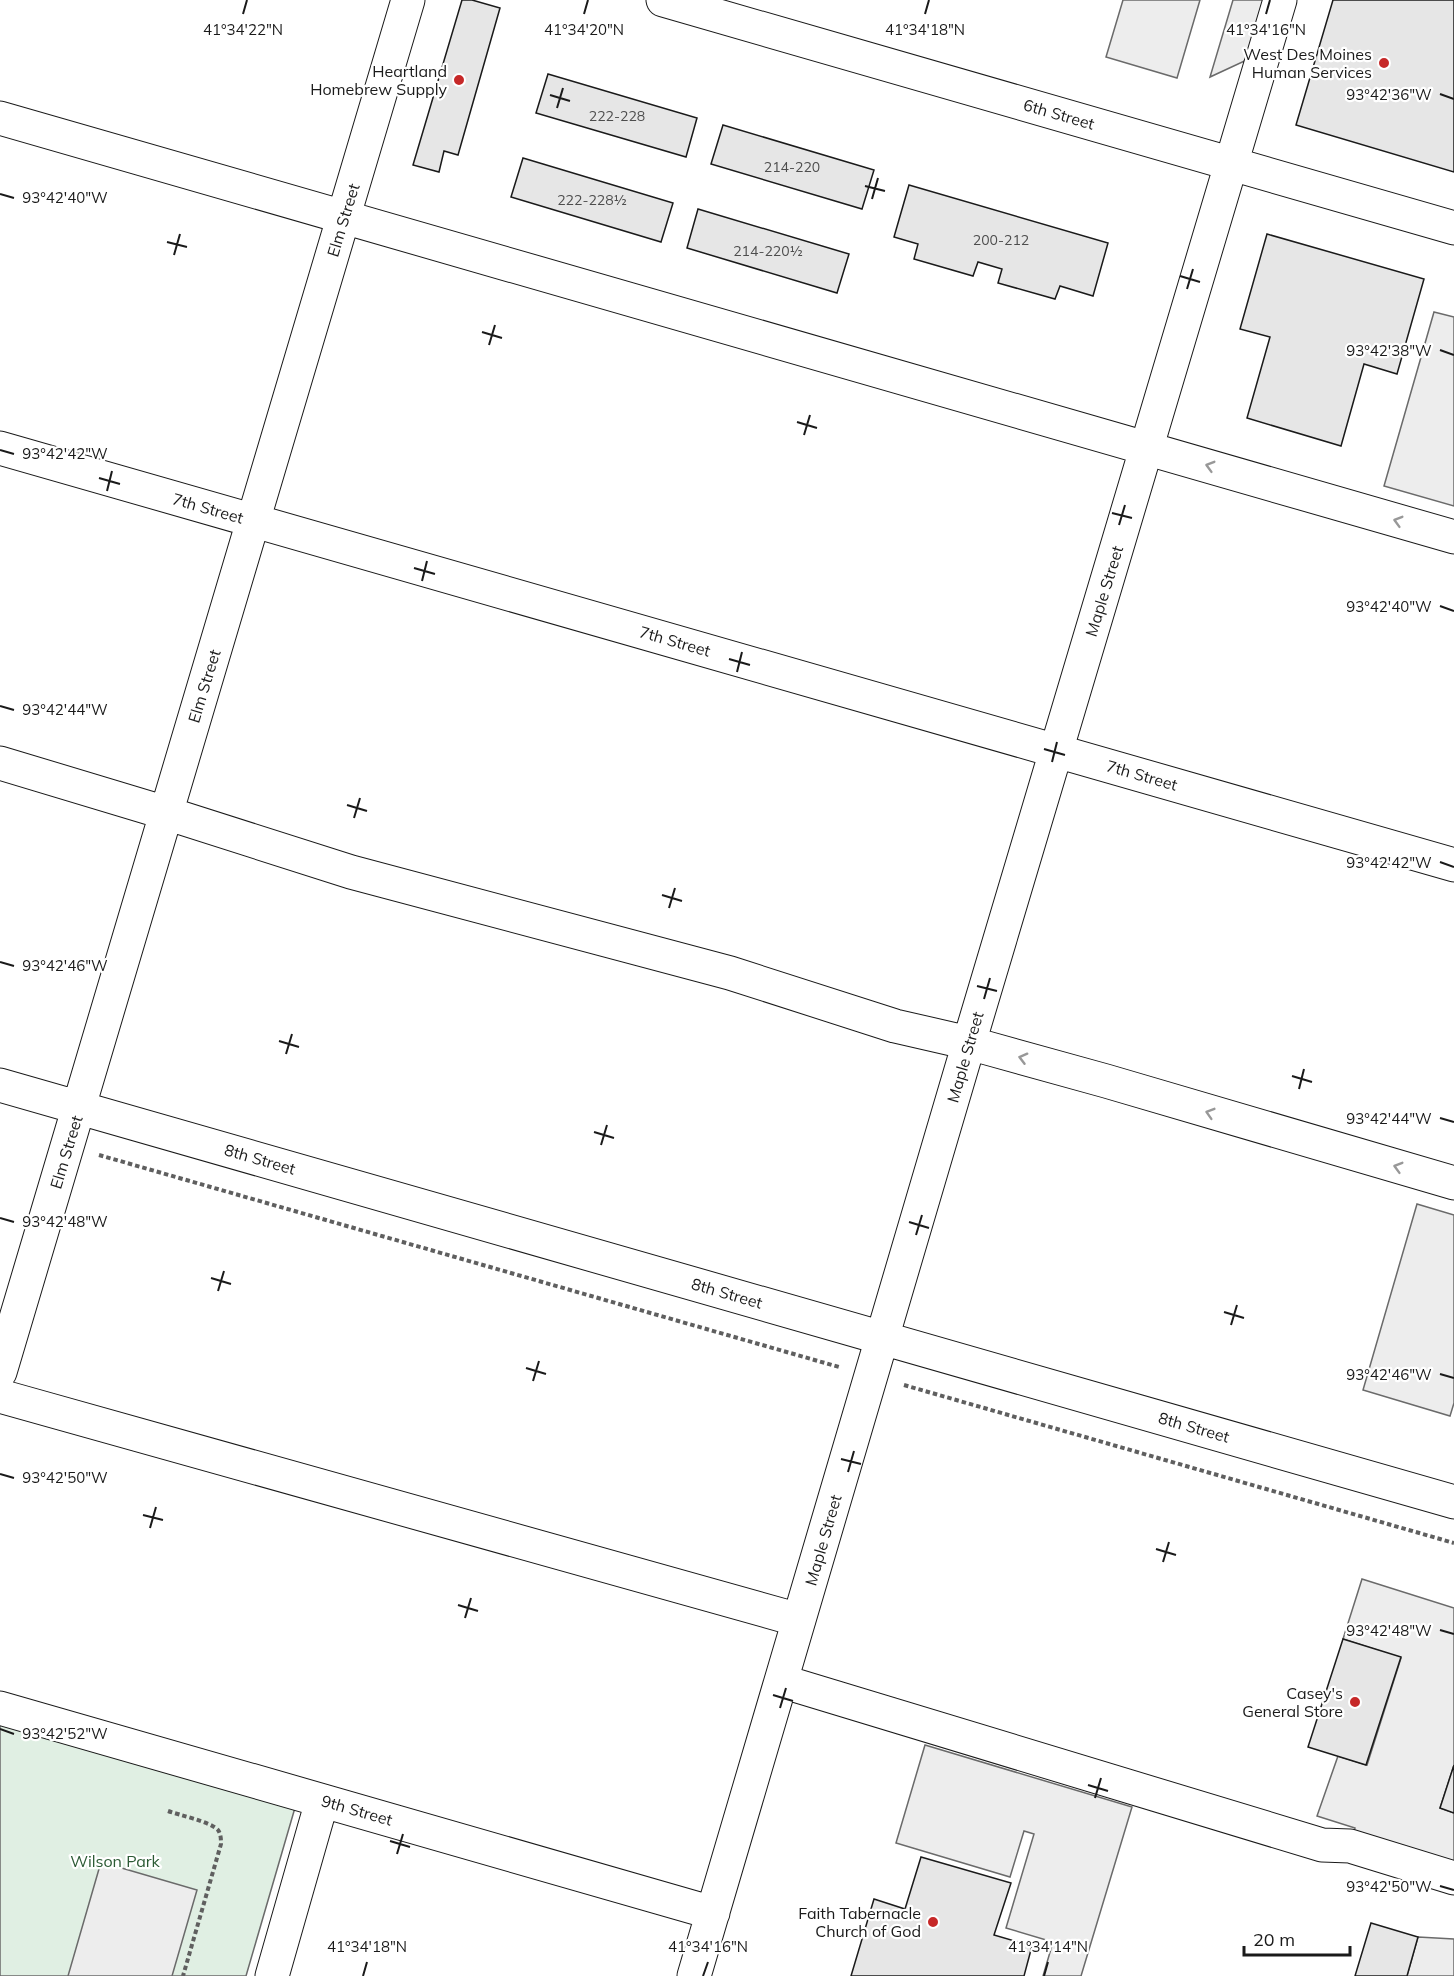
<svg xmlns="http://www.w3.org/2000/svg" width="1454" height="1976" font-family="Mulish,sans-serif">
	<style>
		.green { fill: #e0efe3; stroke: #6a6a6a; stroke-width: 1.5 }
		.parking { fill: #ededed; stroke: #6a6a6a; stroke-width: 1.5 }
		.building { fill: #e6e6e6; stroke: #1a1a1a; stroke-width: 1.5 }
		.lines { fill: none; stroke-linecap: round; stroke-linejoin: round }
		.minor-casing { stroke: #1a1a1a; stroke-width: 35 }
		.path { stroke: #5f5f5f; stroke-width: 4; stroke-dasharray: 4.5 3; stroke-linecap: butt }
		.minor { stroke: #fff; stroke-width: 33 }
		.oneway { stroke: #989898 }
		.ticks { fill: none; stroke: #1a1a1a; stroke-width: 2 }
		.poi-dot { fill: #c62828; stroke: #fff; stroke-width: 2 }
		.labels { text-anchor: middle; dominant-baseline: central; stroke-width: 4.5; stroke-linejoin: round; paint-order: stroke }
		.number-label { font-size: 14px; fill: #4d4d4d }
		.poi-label { font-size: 16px; fill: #1a1a1a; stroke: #fff; text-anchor: end }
		.street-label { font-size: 16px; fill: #1a1a1a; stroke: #fff }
		.park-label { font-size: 16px; fill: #2b5a34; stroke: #fff }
		.ticks-label { font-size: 15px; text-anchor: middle; fill: #1a1a1a; stroke: #fff; stroke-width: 4.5; stroke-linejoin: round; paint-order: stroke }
	</style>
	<rect width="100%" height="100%" fill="#fff"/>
	<path class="green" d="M 0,1708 L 299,1794 L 246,1976 L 0,1976 Z"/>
	<path class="parking" d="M 1123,0 L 1200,0 L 1177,78 L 1106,57 Z
		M 1233,0 L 1280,0 L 1264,52 L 1210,77 Z
		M 1434,312 L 1454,317 L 1454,506 L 1384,486 Z
		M 1417,1204 L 1454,1215 L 1454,1403 L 1450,1416 L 1363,1390 Z
		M 1362,1579 L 1454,1608 L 1454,1765 L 1440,1808 L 1454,1813 L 1454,1878 L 1350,1846 L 1355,1828 L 1317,1816 L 1338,1756 L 1367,1765 L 1401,1658 L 1343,1639 Z
		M 925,1745 L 1132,1807 L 1081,1976 L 1043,1976 L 1053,1942 L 1006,1928 L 1034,1834 L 1024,1831 L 1010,1877 L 896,1843 Z
		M 101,1862 L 197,1890 L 172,1976 L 68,1976 Z
		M 1418,1937 L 1454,1939 L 1454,1976 L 1407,1976 Z"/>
	<path class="building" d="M 462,0 L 472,0 L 500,8 L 458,155 L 444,151 L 439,172 L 413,165 Z
		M 1333,0 L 1454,0 L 1454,172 L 1296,125 Z
		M 548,74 L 697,118 L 686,157 L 536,113 Z
		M 723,125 L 874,170 L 862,209 L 711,164 Z
		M 523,158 L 673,203 L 661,242 L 511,197 Z
		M 909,185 L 1108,243 L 1093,296 L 1060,286 L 1055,299 L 998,283 L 1002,269 L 978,262 L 973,276 L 914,259 L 918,244 L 894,237 Z
		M 698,209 L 849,254 L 837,293 L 687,248 Z
		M 1267,234 L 1424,279 L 1397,374 L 1364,364 L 1341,446 L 1247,418 L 1270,337 L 1240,329 Z
		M 1343,1639 L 1401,1657 L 1366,1765 L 1308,1747 Z
		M 1454,1765 L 1454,1813 L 1440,1808 Z
		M 921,1857 L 1011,1883 L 994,1935 L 1032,1946 L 1024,1976 L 851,1976 L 874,1899 L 905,1909 Z
		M 1371,1923 L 1418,1937 L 1407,1976 L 1355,1976 Z"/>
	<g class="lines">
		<g class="minor-casing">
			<path id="minor" d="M 663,0 L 1454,228
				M 0,118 L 1454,537
				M 0,448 L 1454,865
				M 0,763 L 166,813 L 351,872 L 730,973 L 895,1026 L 969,1043 L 1106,1081 L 1454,1183
				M 0,1085 L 1454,1502
				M 0,1372 L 408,0
				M 0,1396 L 799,1620
				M 781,1681 L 1322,1845 L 1350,1846 L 1454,1878
				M 0,1708 L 713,1913
				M 272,1976 L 322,1801
				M 694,1976 L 969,1043 L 1280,0"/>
		</g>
		<path class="path" d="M 99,1155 L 839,1367
			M 904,1385 L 1454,1543
			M 168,1811 C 179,1815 211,1822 218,1830 C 221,1834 221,1840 221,1844 L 183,1976"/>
		<use href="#minor" class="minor"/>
	</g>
	<defs><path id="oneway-chevron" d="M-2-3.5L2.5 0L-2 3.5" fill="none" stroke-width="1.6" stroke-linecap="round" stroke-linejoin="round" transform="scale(1.5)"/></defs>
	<g class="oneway">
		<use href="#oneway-chevron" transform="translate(1210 466) rotate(-164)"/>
		<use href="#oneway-chevron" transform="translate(1398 521) rotate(-164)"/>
		<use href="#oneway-chevron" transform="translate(1023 1058) rotate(-165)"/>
		<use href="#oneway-chevron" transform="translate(1210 1113) rotate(-163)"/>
		<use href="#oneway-chevron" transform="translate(1398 1167) rotate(-164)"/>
	</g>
	<path class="ticks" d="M 243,14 L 247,0M 584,14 L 588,0M 925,14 L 929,0M 1266,14 L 1270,0M 1440,94 L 1454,99M 550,95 L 570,101M 557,108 L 563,88M 865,186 L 885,191M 0,194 L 14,198M 872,199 L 878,178M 167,242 L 187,247M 174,255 L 180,234M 1180,276 L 1200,282M 1187,289 L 1193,269M 482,332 L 502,338M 489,345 L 495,325M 1440,350 L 1454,355M 797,422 L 817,428M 804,435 L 810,415M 0,450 L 14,454M 99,478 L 120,484M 107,491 L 112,471M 1112,513 L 1132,518M 1119,525 L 1125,505M 414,568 L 435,574M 422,581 L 427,561M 1440,606 L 1454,611M 729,659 L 750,665M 737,672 L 742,652M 0,706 L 14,710M 1044,749 L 1065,755M 1052,762 L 1057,742M 347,805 L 367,811M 354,818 L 360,798M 1440,862 L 1454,867M 662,895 L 682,901M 669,908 L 675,888M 0,962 L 14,966M 977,986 L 997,991M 984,999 L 990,978M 279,1041 L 299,1047M 286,1054 L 292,1034M 1292,1076 L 1312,1082M 1299,1089 L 1304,1069M 1440,1118 L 1454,1122M 594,1132 L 614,1138M 601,1145 L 607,1125M 0,1218 L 14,1222M 909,1222 L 929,1228M 916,1235 L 922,1215M 211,1278 L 231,1284M 218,1291 L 224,1271M 1224,1312 L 1244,1318M 1231,1325 L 1237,1305M 526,1368 L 546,1374M 1440,1374 L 1454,1378M 533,1381 L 539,1361M 841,1459 L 861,1464M 848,1472 L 854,1451M 0,1474 L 14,1478M 143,1515 L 163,1520M 150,1528 L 156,1507M 1156,1549 L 1176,1555M 1163,1562 L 1169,1542M 458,1605 L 478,1611M 465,1618 L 471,1598M 1440,1630 L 1454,1634M 773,1695 L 793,1701M 780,1708 L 786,1688M 0,1729 L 14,1734M 1088,1785 L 1108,1791M 1095,1798 L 1101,1778M 390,1841 L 410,1847M 397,1854 L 403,1834M 1440,1886 L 1454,1890M 363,1976 L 367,1962M 703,1976 L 708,1962M 1044,1976 L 1048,1962"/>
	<g class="poi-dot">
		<circle cx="1384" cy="63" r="6"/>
		<circle cx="459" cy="80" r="6"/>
		<circle cx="1355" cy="1702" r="6"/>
		<circle cx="933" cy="1922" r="6"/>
	</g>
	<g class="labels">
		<g class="number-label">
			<text x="617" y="116">222-228</text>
			<text x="792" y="167">214-220</text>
			<text x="592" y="200">222-228½</text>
			<text x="1001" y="240">200-212</text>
			<text x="768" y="251">214-220½</text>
		</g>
		<g class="poi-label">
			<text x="1372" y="54">West Des Moines<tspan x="1372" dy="18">Human Services</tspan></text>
			<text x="447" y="71">Heartland<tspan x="447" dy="18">Homebrew Supply</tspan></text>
			<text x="1343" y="1693">Casey's<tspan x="1343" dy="18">General Store</tspan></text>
			<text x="921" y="1913">Faith Tabernacle<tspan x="921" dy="18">Church of God</tspan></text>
		</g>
		<g class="street-label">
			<text transform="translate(1059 114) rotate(16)">6th Street</text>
			<text transform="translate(343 220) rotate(-73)">Elm Street</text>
			<text transform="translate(208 508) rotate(16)">7th Street</text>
			<text transform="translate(1104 591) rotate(-73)">Maple Street</text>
			<text transform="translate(675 641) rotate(16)">7th Street</text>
			<text transform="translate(204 686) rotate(-73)">Elm Street</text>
			<text transform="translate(1142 775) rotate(16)">7th Street</text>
			<text transform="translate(965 1057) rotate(-74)">Maple Street</text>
			<text transform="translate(66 1152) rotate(-73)">Elm Street</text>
			<text transform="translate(260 1159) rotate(16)">8th Street</text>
			<text transform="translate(727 1293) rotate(16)">8th Street</text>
			<text transform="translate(1194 1427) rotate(16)">8th Street</text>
			<text transform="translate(823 1540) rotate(-74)">Maple Street</text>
			<text transform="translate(357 1810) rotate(16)">9th Street</text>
		</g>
		<g class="park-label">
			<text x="115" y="1861">Wilson Park</text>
		</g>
	</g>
	<g class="ticks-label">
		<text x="243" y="35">41°34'22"N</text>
		<text x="584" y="35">41°34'20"N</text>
		<text x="925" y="35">41°34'18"N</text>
		<text x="1266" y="35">41°34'16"N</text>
		<text x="1389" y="100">93°42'36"W</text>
		<text x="65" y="203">93°42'40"W</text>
		<text x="1389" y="356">93°42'38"W</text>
		<text x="65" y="459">93°42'42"W</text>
		<text x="1389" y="612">93°42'40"W</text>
		<text x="65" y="715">93°42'44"W</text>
		<text x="1389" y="868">93°42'42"W</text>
		<text x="65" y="971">93°42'46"W</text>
		<text x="1389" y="1124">93°42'44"W</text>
		<text x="65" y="1227">93°42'48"W</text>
		<text x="1389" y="1380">93°42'46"W</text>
		<text x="65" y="1483">93°42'50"W</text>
		<text x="1389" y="1636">93°42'48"W</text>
		<text x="65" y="1739">93°42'52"W</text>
		<text x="1389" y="1892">93°42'50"W</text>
		<text x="367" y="1952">41°34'18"N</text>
		<text x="708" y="1952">41°34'16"N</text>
		<text x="1048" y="1952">41°34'14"N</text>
	</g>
	<path d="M1244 1946v9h106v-9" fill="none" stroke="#1a1a1a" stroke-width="3"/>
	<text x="1253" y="1946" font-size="18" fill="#1a1a1a" stroke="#ffffff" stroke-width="4.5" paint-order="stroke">20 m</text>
</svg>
